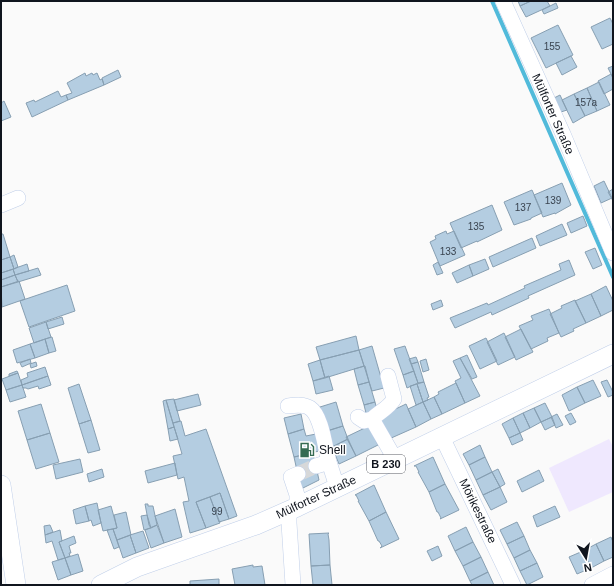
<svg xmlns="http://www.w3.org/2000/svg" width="614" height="586" font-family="Arial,sans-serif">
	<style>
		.green { fill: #efe8fe }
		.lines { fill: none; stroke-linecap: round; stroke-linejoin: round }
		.stream { stroke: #51bada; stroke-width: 4 }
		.building { fill: #b4cde1; stroke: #879fb2 }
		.minor-tunnel { stroke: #d7d8d9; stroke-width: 15; stroke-dasharray: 15 8; stroke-linecap: butt }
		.minor-casing { stroke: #c0cfe9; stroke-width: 16 }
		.major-casing { stroke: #c0cfe9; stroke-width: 20 }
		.minor { stroke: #fff; stroke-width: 15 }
		.major { stroke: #fff; stroke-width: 19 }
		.labels { text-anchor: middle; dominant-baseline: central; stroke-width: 3; stroke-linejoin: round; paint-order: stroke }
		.number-label { font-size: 10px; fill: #39434f }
		.shield { fill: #fff; stroke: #585b62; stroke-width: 1 }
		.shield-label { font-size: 11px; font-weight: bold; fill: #10151e }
		.street-label { font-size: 12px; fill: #10151e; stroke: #fff }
		.poi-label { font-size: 12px; fill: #10151e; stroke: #fff; text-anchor: start }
	</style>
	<rect width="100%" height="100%" fill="#fafafa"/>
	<path class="green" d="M 609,439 L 613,447 L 613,492 L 569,512 L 549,468 Z"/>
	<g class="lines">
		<path class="stream" d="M 492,1 L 613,277"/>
	</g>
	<path class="building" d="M 518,1 L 531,1 L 520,6 Z
		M 531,1 L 547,1 L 550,6 L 526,17 L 520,6 Z
		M 556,3 L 558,8 L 544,14 L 542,10 Z
		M 610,18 L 613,24 L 613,44 L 602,49 L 591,27 Z
		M 558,25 L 573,55 L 546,68 L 531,38 Z
		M 571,56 L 577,67 L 562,75 L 556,63 Z
		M 613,66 L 613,78 L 608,68 Z
		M 118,70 L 121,77 L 104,85 L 102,78 Z
		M 85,73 L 86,76 L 92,73 L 93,75 L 97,73 L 100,80 L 102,79 L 104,85 L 68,100 L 66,95 L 72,93 L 67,83 Z
		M 611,74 L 613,78 L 613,89 L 604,94 L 598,81 Z
		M 599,82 L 610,105 L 597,111 L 587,88 Z
		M 587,88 L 597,111 L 585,116 L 574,94 Z
		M 58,91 L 61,97 L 66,95 L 68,100 L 32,117 L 26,103 L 34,100 L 35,102 Z
		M 574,94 L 585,116 L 573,123 L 562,100 Z
		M 560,95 L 567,110 L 561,112 L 554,98 Z
		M 4,101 L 11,117 L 1,121 L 1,103 Z
		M 604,181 L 612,198 L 601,203 L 594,186 Z
		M 562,183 L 571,205 L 555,214 L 555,213 L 543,217 L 534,195 Z
		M 613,189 L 613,201 L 608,192 Z
		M 532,190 L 542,213 L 531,218 L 531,219 L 514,225 L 504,202 Z
		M 492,205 L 502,230 L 479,241 L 477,242 L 477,241 L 461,248 L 450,223 Z
		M 583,216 L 587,226 L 571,233 L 567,223 Z
		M 562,224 L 567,235 L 540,246 L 536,236 Z
		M 446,231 L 447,234 L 454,231 L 465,255 L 440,266 L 430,242 L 436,239 L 435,236 Z
		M 1,234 L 3,234 L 10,257 L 1,260 Z
		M 532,238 L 536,248 L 493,267 L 489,257 Z
		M 595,248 L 602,265 L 593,269 L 585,252 Z
		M 14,255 L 18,267 L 14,269 L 10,257 Z
		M 10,257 L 14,269 L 1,273 L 1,260 Z
		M 485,259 L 489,269 L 473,276 L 469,265 Z
		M 569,260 L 575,275 L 528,296 L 529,298 L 492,315 L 491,312 L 455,328 L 450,318 L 487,303 L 488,305 L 525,288 L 524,286 L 561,270 L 559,264 Z
		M 438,262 L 443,273 L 437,275 L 433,265 Z
		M 27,264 L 29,271 L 15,275 L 13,269 Z
		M 469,265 L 473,276 L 457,283 L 452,273 Z
		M 38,268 L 41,275 L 18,282 L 15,275 Z
		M 13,269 L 15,275 L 1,280 L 1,273 Z
		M 15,275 L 18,282 L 1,287 L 1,280 Z
		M 19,281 L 25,299 L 2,307 L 1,287 Z
		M 67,285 L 75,311 L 29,327 L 20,301 Z
		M 606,286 L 613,301 L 613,310 L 601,316 L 591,294 Z
		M 591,294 L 601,316 L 586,323 L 575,301 Z
		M 441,300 L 443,306 L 433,310 L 431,304 Z
		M 575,300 L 586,323 L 573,329 L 574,331 L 561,337 L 550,314 L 562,308 L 561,306 Z
		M 549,309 L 559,333 L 547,338 L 548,341 L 531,349 L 519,326 L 533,320 L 531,316 Z
		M 62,317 L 64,324 L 48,329 L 46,322 Z
		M 46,322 L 51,337 L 34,343 L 29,328 Z
		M 521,329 L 533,352 L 516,360 L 505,337 Z
		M 504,333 L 515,357 L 498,365 L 487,342 Z
		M 356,336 L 359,350 L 320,360 L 316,347 Z
		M 52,337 L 56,351 L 49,353 L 45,339 Z
		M 486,338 L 497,361 L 480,369 L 469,346 Z
		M 45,339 L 49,353 L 35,358 L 30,344 Z
		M 30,344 L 35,358 L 17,363 L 13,350 Z
		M 372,346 L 384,388 L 372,391 L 359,350 Z
		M 405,346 L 414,371 L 403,375 L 394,349 Z
		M 359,350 L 364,366 L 325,378 L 320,360 Z
		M 467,355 L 477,377 L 472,379 L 460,358 Z
		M 416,357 L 418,362 L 411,364 L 409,359 Z
		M 460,358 L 480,396 L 465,403 L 455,381 L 461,378 L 453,361 Z
		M 30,359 L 31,363 L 22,367 L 20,363 Z
		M 426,359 L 429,370 L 423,372 L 420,361 Z
		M 320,360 L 325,378 L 313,381 L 308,364 Z
		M 36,362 L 37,366 L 31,368 L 30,364 Z
		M 418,362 L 424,382 L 418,383 L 411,364 Z
		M 365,366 L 369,382 L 358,385 L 354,369 Z
		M 45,367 L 48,376 L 22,385 L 21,380 L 28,377 L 27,373 Z
		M 17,371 L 18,373 L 9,376 L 9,374 Z
		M 414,371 L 418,383 L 407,388 L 403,375 Z
		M 18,373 L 22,385 L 6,390 L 2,379 Z
		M 48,376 L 51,385 L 39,389 L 38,386 L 28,389 L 26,388 L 23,388 L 22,385 Z
		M 329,376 L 333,390 L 316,394 L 313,381 Z
		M 593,380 L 601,396 L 585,403 L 577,387 Z
		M 607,380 L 613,392 L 613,395 L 608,397 L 601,382 Z
		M 369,382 L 375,402 L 364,405 L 358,385 Z
		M 424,382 L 429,397 L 427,398 L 428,400 L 423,402 L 417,384 Z
		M 456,383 L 465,403 L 442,414 L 434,397 L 439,394 L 438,392 Z
		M 79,384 L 91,420 L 79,424 L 68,388 Z
		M 417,384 L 423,402 L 416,405 L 410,386 Z
		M 22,385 L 26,397 L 10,402 L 6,390 Z
		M 577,387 L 585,403 L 569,411 L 562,395 Z
		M 198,394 L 201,405 L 177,411 L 174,400 Z
		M 434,397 L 442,414 L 431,419 L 423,402 Z
		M 174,399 L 180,421 L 173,423 L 166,400 Z
		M 166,400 L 174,427 L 168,429 L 163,401 Z
		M 336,402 L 343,426 L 327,431 L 320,407 Z
		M 375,402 L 377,410 L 366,413 L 364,405 Z
		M 423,402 L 431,419 L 416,427 L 408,409 Z
		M 545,403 L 552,417 L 541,422 L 534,408 Z
		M 41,404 L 50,433 L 27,440 L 18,411 Z
		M 406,404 L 416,427 L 389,439 L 379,417 Z
		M 534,408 L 541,422 L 530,428 L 523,413 Z
		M 523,413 L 530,428 L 520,433 L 513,418 Z
		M 571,413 L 576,422 L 570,425 L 565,416 Z
		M 301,414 L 304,429 L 288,434 L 284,418 Z
		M 557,414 L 563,425 L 556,428 L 551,417 Z
		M 552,417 L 555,425 L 545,430 L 541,422 Z
		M 513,418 L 520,433 L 509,438 L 502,424 Z
		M 91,420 L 100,450 L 88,453 L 79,424 Z
		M 181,421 L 185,436 L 206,429 L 237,516 L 229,519 L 220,493 L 196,502 L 206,528 L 190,533 L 183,502 L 189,501 L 184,477 L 178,479 L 173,456 L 182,454 L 173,423 Z
		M 343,426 L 348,439 L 332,447 L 327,431 Z
		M 369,426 L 378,445 L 356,456 L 346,437 Z
		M 174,427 L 178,439 L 170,441 L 168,429 Z
		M 304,429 L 306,436 L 316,434 L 319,451 L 294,457 L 288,434 Z
		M 50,433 L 59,462 L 36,469 L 27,440 Z
		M 520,433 L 523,440 L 512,445 L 509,438 Z
		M 348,439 L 356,456 L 339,464 L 332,447 Z
		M 480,445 L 485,457 L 469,465 L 463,454 Z
		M 313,453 L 319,480 L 301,489 L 294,457 Z
		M 433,457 L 445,484 L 429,492 L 418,472 L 419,472 L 416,466 L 414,466 Z
		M 485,457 L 492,472 L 476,480 L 469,465 Z
		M 80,459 L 83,472 L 56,479 L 53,465 Z
		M 175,463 L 177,475 L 148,483 L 145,471 Z
		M 102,469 L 104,477 L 89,482 L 87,474 Z
		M 498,469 L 505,484 L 500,487 L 492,472 Z
		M 539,470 L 544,481 L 522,492 L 517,481 Z
		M 492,472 L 500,487 L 483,495 L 476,480 Z
		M 445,484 L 459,510 L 440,519 L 441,518 L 438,512 L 437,512 L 429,492 Z
		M 374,485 L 386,512 L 369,521 L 358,501 L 359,501 L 356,495 L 355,495 Z
		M 500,487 L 507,502 L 491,510 L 483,495 Z
		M 220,493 L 229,519 L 219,522 L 210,497 Z
		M 210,497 L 220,523 L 206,528 L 196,502 Z
		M 97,503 L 101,523 L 93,526 L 91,520 L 89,521 L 85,506 Z
		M 145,504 L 148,504 L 148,506 L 153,506 L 157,525 L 151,528 L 149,525 Z
		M 85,506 L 89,521 L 76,524 L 73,510 Z
		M 111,506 L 117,528 L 103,531 L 98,510 Z
		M 555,506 L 560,517 L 537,527 L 533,516 Z
		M 175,509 L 182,537 L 164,543 L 155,516 Z
		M 126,512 L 131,535 L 117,540 L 113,529 L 117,528 L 114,515 Z
		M 386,512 L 399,539 L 380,548 L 382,546 L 379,541 L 378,541 L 369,521 Z
		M 147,515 L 151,528 L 144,530 L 141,516 Z
		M 517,522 L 524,536 L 507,544 L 500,530 Z
		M 50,525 L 53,532 L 45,535 L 44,526 Z
		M 157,525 L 164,543 L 151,548 L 145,530 Z
		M 466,527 L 473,542 L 455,551 L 448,536 Z
		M 113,529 L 119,547 L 114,549 L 107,530 Z
		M 60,530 L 62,541 L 59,542 L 65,558 L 58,560 L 52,541 L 46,543 L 45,535 Z
		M 143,531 L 149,548 L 136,553 L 130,535 Z
		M 329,533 L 328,534 L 329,540 L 330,565 L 311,566 L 309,534 Z
		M 130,535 L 136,553 L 123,558 L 117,540 Z
		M 74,536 L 76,543 L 69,546 L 71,553 L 69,553 L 70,556 L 65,558 L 59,542 Z
		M 524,536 L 530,550 L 514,558 L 507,544 Z
		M 611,537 L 613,542 L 613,557 L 604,561 L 596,544 Z
		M 473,542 L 481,557 L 463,566 L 455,551 Z
		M 596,544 L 604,561 L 591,568 L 583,551 Z
		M 438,546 L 442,556 L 432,561 L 427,551 Z
		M 530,550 L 537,563 L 520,571 L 514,558 Z
		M 583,551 L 591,568 L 577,574 L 569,557 Z
		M 78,554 L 83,571 L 71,575 L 65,558 Z
		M 481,557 L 488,572 L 470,581 L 463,566 Z
		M 65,558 L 71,575 L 58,580 L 52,562 Z
		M 537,563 L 543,577 L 527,585 L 520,571 Z
		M 253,565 L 253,567 L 262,566 L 265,585 L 235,585 L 232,569 Z
		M 330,565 L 332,585 L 313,585 L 311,566 Z
		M 488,572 L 494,585 L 472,585 L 470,581 Z
		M 219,579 L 219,585 L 190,585 L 190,581 Z"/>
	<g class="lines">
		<path class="minor-tunnel" d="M 298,474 L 316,466"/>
		<g class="minor-casing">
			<path id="minor" d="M 503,1 L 563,134 L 613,253
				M 1,205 L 18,198
				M 388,376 L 394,399 C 388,409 380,411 372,419 L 395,459
				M 288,406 C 296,405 304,404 310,408 C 322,416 325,448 329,462
				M 358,417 L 364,421 L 372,419
				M 442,437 L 513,585
				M 316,466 L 329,462 L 337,487
				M 297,507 L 297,495 L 291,477 L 298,474
				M 289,510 L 289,523 L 293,585
				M 592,585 L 613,574"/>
		</g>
		<g class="major-casing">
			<path id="major" d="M 1,485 L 16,585
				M 101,585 L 137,567 L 256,525 L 297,507 L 613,354"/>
		</g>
		<use href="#minor" class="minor"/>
		<use href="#major" class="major"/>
	</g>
	<defs>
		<g id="fuel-bare" transform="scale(1.2)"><path d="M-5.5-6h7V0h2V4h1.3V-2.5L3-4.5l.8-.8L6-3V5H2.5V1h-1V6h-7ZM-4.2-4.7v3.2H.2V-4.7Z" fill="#356b52" stroke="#fff" stroke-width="2.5" paint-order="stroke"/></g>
	</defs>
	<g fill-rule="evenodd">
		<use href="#fuel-bare" x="307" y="450"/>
	</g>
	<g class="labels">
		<g class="number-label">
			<text x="552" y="46">155</text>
			<text x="586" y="102">157a</text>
			<text x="553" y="200">139</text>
			<text x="523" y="207">137</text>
			<text x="476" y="226">135</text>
			<text x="448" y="251">133</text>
			<text x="217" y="511">99</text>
		</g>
		<rect class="shield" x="367" y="455" width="38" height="18" rx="3"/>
		<g class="shield-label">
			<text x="386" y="464">B 230</text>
		</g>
		<g class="street-label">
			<text transform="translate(553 114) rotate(66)">Mülforter Straße</text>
			<text transform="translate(316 497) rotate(-25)">Mülforter Straße</text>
			<text transform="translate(478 511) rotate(64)">Mörikestraße</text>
		</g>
		<g class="poi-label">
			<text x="319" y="450">Shell</text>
		</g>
	</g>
	<rect width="614" height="586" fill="none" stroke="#10151e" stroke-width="4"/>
	<g transform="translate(586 558) rotate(169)" stroke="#ffffff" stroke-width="3" paint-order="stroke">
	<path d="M0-3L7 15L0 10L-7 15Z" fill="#10151e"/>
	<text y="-6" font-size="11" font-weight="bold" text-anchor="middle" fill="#10151e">N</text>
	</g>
</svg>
